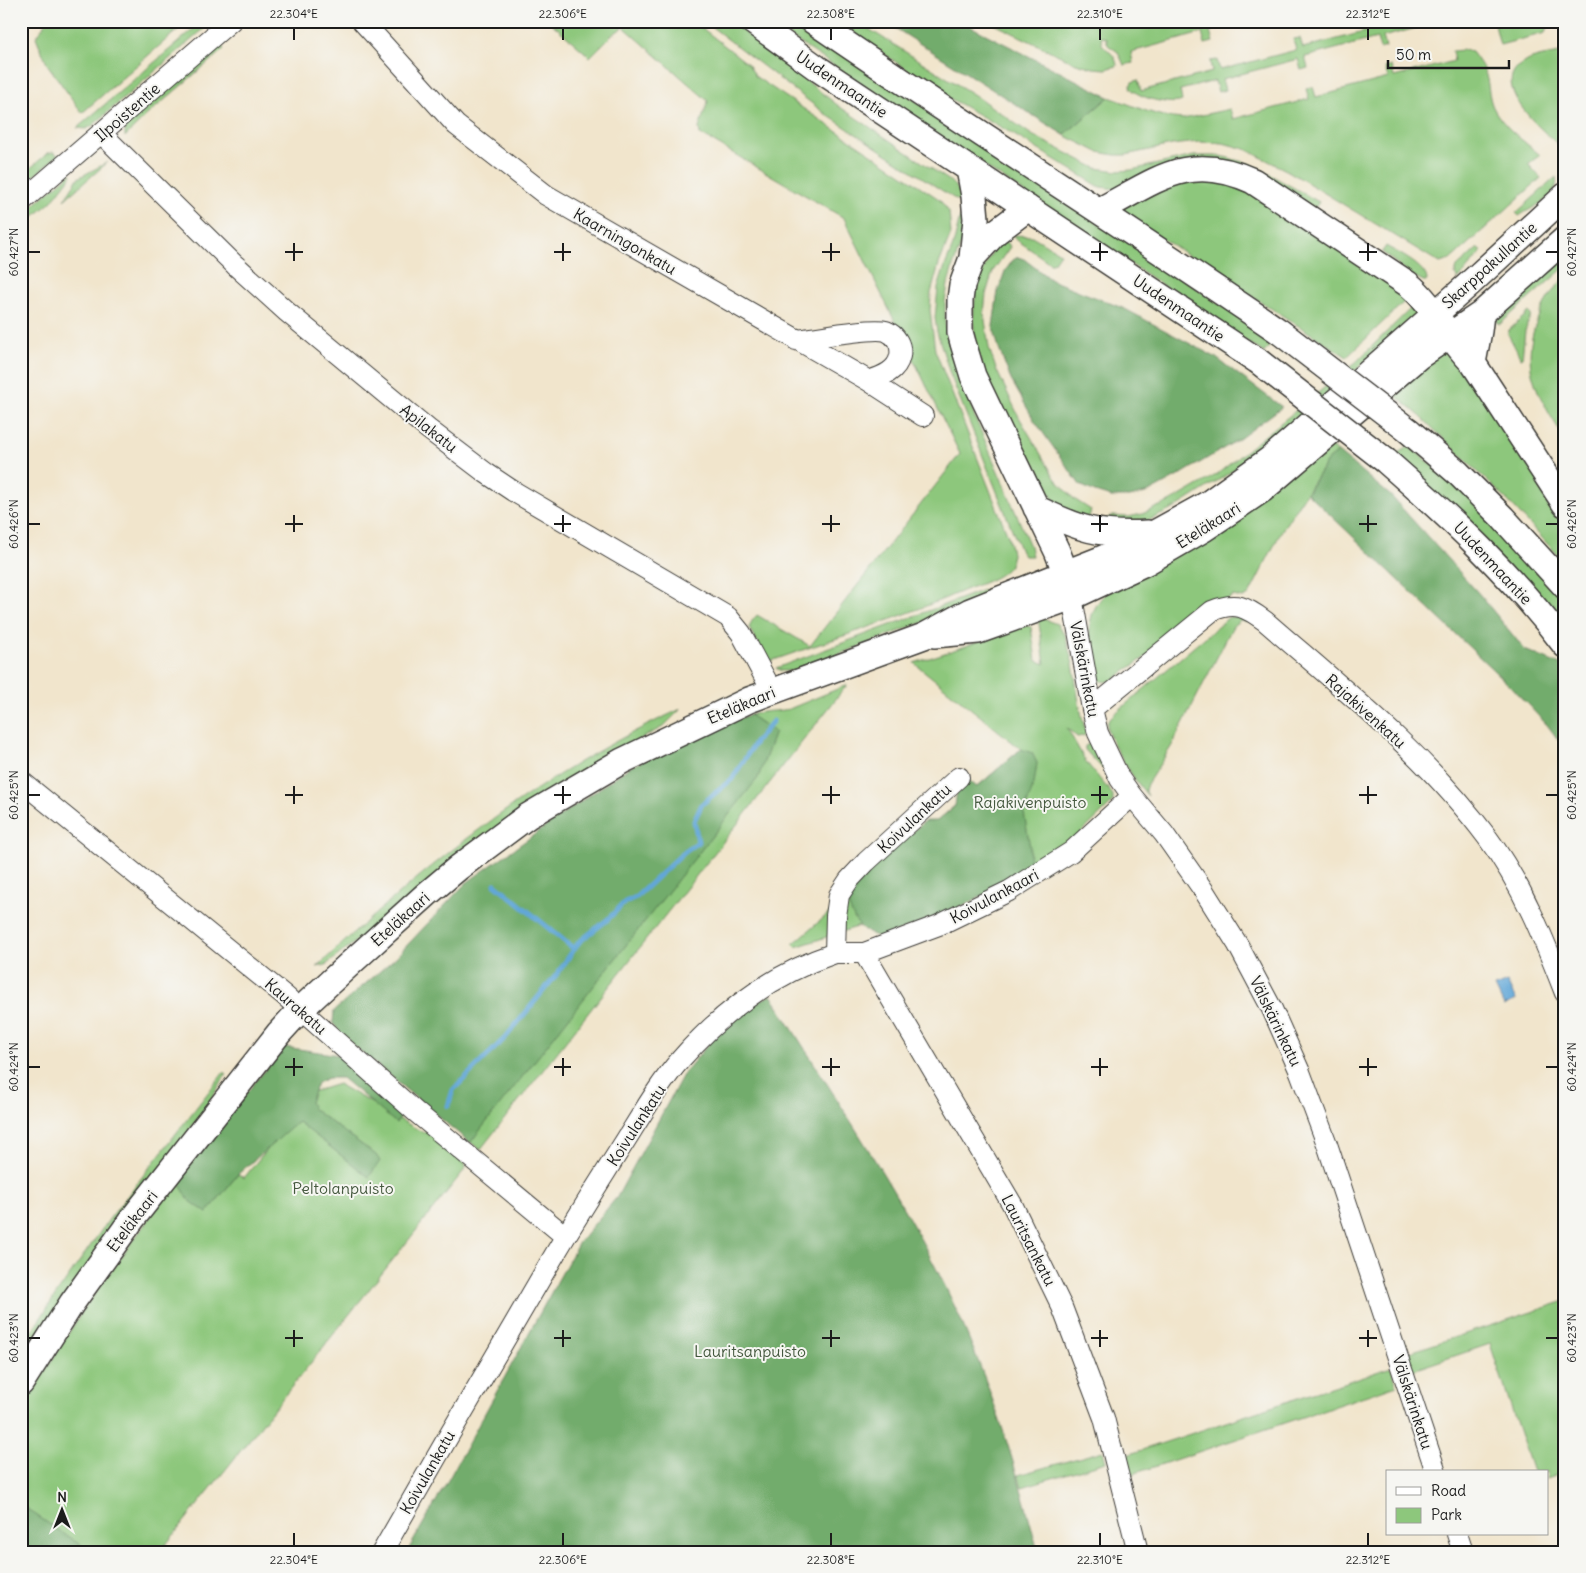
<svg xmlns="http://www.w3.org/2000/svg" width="1586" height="1573" font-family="Delius,sans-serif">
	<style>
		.green { fill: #8dc77c; stroke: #54724c }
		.forest { fill: #72ac6c; stroke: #476444 }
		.water { fill: #62a7d8; stroke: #3f627a }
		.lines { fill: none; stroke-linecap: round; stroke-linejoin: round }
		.stream { stroke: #62a7d8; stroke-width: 5 }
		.minor-casing { stroke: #3c3a36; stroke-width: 22 }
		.major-casing { stroke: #3c3a36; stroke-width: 28 }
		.minor { stroke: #fff; stroke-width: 20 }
		.major { stroke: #fff; stroke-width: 25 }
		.major-bridge-casing { stroke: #3c3a36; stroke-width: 28; stroke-linecap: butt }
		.major-bridge { stroke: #fff; stroke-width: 25 }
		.ticks { fill: none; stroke: #1c1c1c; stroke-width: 2 }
		.labels { text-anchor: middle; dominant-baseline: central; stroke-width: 4; stroke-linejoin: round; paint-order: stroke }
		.street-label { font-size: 16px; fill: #1c1c1c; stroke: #f6f6f2 }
		.park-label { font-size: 16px; fill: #44583e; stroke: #f6f6f2 }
		.neatline { fill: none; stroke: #1c1c1c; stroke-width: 2 }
		.ticks-label { font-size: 12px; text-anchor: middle; fill: #1c1c1c }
	</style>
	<rect width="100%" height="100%" fill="#f6f6f2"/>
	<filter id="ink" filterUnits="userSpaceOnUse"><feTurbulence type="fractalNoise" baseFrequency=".02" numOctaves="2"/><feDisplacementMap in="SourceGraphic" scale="10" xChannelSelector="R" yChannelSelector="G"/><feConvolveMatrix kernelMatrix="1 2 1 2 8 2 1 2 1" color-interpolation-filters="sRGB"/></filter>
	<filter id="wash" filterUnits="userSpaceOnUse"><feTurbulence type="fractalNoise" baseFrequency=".0096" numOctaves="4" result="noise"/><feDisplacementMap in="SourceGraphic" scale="20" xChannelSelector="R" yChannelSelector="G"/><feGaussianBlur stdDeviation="1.12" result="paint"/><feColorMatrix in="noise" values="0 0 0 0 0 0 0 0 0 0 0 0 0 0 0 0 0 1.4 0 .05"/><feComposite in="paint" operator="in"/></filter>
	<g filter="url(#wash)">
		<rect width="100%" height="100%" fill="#f1e5cc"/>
		<path class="green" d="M 47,21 L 188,21 L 82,113 L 47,64 L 36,37 Z
			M 203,21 L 213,21 L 92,126 L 86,129 L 77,128 Z
			M 549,21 L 693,21 L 748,64 L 756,77 L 939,199 L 949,212 L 951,234 L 939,264 L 931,293 L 930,310 L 935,350 L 1008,536 C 1010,546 1016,559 1008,568 C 998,579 980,584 967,589 C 904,617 836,638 771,661 L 768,660 L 749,628 L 752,621 L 757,615 L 810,646 L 960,454 L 844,218 L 700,134 L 699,128 L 708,101 L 624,27 L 613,34 L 590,57 Z
			M 704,21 L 730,21 L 840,107 L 950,181 L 958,189 L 967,207 L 827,115 Z
			M 767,21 L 796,21 L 1274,340 L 1264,353 Z
			M 835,21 L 856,21 L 976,96 L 1032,135 L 1096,168 L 1118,171 L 1131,170 L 1194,156 L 1221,156 L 1251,164 L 1319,202 L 1315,208 L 1249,170 L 1117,189 L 1100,187 L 1006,130 L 949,98 Z
			M 988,21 L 1248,21 L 1210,31 L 1213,42 L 1205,44 L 1202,33 L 1131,52 L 1133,63 L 1124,65 L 1118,52 L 1108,45 L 1106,38 L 1101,37 L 1102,44 C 1109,52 1116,55 1117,66 L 1106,69 L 1093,68 L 1073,62 Z
			M 1373,21 L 1379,21 L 1381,28 L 1406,21 L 1442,21 L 1383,37 L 1386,47 L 1380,49 L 1377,38 L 1305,57 L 1308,68 L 1301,70 L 1298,59 L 1222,79 L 1225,90 L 1218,92 L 1215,81 L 1180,90 L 1182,101 C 1172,106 1136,98 1130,87 L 1132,82 L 1138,80 L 1141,91 L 1212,72 L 1210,61 L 1217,60 L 1220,70 L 1296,50 L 1293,39 L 1300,38 L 1303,48 L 1375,29 Z
			M 1494,21 L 1565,21 L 1565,22 L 1547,28 L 1545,33 L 1500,45 Z
			M 220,44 L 224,49 L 148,114 L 125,137 L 125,128 L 129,123 Z
			M 1463,50 L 1472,52 C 1478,60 1485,69 1487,79 C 1489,89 1489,98 1493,107 C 1502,126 1524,141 1540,155 L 1528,164 L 1541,178 L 1450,260 L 1440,263 L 1288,171 L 1245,149 L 1223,143 L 1199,142 L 1172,145 L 1126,155 L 1115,155 L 1098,152 L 1064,135 L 1109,97 C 1133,105 1158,118 1183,119 L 1230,109 L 1233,119 L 1309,99 L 1306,89 L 1313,87 L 1316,97 L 1388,78 L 1385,68 L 1391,66 L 1394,77 L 1454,61 L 1452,51 Z
			M 1565,52 L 1565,150 C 1548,136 1489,88 1520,65 C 1532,56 1551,55 1565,52 Z
			M 53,152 L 58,155 L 21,187 L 21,176 L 48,153 Z
			M 108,162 L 64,200 L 78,178 Z
			M 71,173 L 72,175 L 51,202 L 21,227 L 21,216 Z
			M 1556,177 C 1561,197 1532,207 1519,216 L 1516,213 Z
			M 1181,180 L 1238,182 L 1409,297 L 1347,357 L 1116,209 Z
			M 965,216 L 967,228 L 953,266 L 948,284 L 945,302 L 945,324 L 949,341 L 974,415 L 1030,546 L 1032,556 L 1024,556 L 1021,552 L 950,374 L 937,332 L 935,318 L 938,288 L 945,266 L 953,246 L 960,217 Z
			M 1013,235 L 1032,236 L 1060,253 L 1053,263 L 1050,263 L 1014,238 Z
			M 1000,240 L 1008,243 L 1010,247 L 993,271 L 986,294 L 984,313 L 989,348 L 996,369 L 1019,417 L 1055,478 L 1074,499 L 1091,510 L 1087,524 C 1079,519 1065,513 1059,506 C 1048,493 1041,477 1033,464 C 1011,426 977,373 974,329 C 971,297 982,266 1000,240 Z
			M 1386,246 C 1398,253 1426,266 1427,280 L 1426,282 L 1412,276 L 1382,252 Z
			M 1478,248 L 1482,251 L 1458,280 L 1455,274 L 1457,267 Z
			M 1565,254 L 1565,267 L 1500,324 L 1496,322 L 1503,310 Z
			M 1565,278 L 1565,439 C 1553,420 1539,399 1533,377 C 1523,344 1540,300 1565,278 Z
			M 1414,305 L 1417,308 L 1416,315 L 1288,432 L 1222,478 L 1175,508 L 1143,523 L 1098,522 L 1113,516 L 1128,517 L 1142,514 L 1173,500 L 1216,475 L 1356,362 Z
			M 1529,312 L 1531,315 L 1525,331 L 1522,358 L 1520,357 L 1508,334 L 1508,331 Z
			M 1450,349 L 1565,518 L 1565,563 L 1508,501 L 1420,416 L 1391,392 L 1440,350 Z
			M 1330,446 L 1338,452 L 1327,461 L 1282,530 L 1249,595 L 1243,598 L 1233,596 L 1111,681 C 1104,682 1100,683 1095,676 C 1091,641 1080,617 1109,590 Z
			M 1409,446 L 1455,483 L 1549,581 L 1565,599 L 1565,627 L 1395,455 Z
			M 1012,577 L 1016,584 L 996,595 L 794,671 L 781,671 L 776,668 L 989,588 Z
			M 1038,617 L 1057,624 L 1065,635 L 1073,664 L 1079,703 L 1086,734 L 1084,736 L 1077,737 L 1067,728 L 1086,762 L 1113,795 L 1113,802 L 1080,834 L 1024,872 L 796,947 L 793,944 L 1021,749 L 914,663 L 963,647 L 1024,625 L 1031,627 L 1036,660 L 1045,664 Z
			M 1229,617 L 1240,617 L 1248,622 L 1240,620 L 1233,626 L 1171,747 L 1147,784 L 1145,790 L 1148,796 C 1137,784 1109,742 1107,727 C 1107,722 1109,719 1112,716 Z
			M 847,685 L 480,1150 L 378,1066 L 775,732 L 750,715 C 764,710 776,712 789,709 Z
			M 681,709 L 663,727 L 590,765 L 531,803 L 326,965 L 317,967 C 425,865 545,770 681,709 Z
			M 1091,743 L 1104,767 L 1103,769 L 1085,750 L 1085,746 Z
			M 224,1072 L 226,1074 L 211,1100 L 21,1365 L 21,1348 L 55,1296 L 110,1218 Z
			M 338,1084 L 424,1133 L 426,1130 L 465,1162 L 466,1168 L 160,1552 L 21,1552 L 29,1510 L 21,1505 L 21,1410 L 83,1310 L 177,1180 L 207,1213 L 238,1174 L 244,1178 L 312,1092 Z
			M 1565,1301 L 1565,1473 L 1547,1479 L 1547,1472 L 1533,1472 L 1490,1344 L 1413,1370 L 1407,1353 Z
			M 1391,1367 L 1397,1385 L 1130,1475 L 1124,1456 Z
			M 1103,1451 L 1106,1462 L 1022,1487 L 1018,1475 Z"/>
		<path class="forest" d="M 884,21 L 960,21 L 1109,97 L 1064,135 Z
			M 1018,257 L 1024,259 L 1051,280 L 1125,309 L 1215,357 L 1282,407 L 1239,439 L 1180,475 L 1149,492 L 1130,497 L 1111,497 L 1095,492 L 1080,485 L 1034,420 L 1011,380 L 999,349 L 993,326 L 998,291 L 1005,271 L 1013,260 Z
			M 1338,452 L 1391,496 L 1481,596 L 1525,650 L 1565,667 L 1565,749 L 1548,726 L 1510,686 L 1307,493 L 1327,461 Z
			M 750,715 L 775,732 L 758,778 L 470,1143 L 342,1036 L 333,1023 L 334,1011 L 395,958 L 466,883 L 628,768 L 716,725 Z
			M 1021,749 L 1032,753 L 1037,763 L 1034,784 L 1024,813 L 1030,847 L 1029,864 L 1024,872 L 960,908 L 881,938 C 859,931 852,920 847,898 C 865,868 898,844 925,821 L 937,821 L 955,806 L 957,790 L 967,779 L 977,787 Z
			M 771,995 C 831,1092 896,1186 946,1288 C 987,1372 1015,1461 1038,1552 L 407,1552 L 447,1482 L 579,1242 L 617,1197 L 684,1073 L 715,1036 L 759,1001 Z
			M 285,1047 L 339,1055 L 404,1113 L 396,1123 L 342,1078 L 328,1078 L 317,1083 L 310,1102 L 313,1109 L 376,1155 L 380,1161 L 369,1177 L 298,1122 L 238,1174 L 207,1213 L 190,1201 L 177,1180 L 256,1081 Z
			M 21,1505 L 91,1552 L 21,1552 Z"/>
		<path class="water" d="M 1507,982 L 1516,1000 L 1504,1006 L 1495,987 Z"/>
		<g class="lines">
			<path class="stream" d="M 495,884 L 574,949
				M 448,1106 L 453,1090 L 506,1037 L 557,974 L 579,942 L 607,920 L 625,902 L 636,897 L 685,851 L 698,842 L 694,821 L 702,804 L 732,779 L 756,741 L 773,721"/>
		</g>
	</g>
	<g filter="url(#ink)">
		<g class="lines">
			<g class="minor-casing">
				<path id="minor" d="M 362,21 L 456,125 L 546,195 L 869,381 L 923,416
					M 102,134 L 235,265 L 287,312 L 428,429 L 486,473 L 513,491 L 728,617 L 741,633 L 772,691
					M 21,202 L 231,21
					M 796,340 C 814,338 872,327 886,331 C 896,335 902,345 900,356 C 897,371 883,376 869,381
					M 1072,597 L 1092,709 L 1098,733 L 1120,779 L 1132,796 L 1164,834 L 1204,891 L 1238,945 L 1272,1009 L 1300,1072 L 1327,1144 L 1436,1472
					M 1092,709 L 1212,611 C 1236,601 1246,607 1265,621 C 1343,689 1425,754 1487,837 C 1522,884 1544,939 1565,993
					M 21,781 L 284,995 L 417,1113 L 565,1236
					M 835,953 L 864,953 L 939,925 L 1009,891 L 1071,852 L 1132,796
					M 864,953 L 1012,1204 L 1062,1307 L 1104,1418 L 1138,1552
					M 1457,1534 L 1463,1552
					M 382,1552 C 438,1454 495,1356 552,1259 C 576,1218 602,1178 627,1138 C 644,1111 660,1083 681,1059 C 723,1011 775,973 835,953 L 836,916 L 839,895 L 849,880 L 866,862 L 959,777"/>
			</g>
			<g class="major-casing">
				<path id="major" d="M 752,21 L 817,68 L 1258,361
					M 813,21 C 967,127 1126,226 1280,332
					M 969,169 L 974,196 L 976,219 L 972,258 L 962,285 L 960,300 L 960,332 L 963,343 L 973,376 L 1057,551 L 1066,574 L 1070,589
					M 1100,210 C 1156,181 1188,151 1253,181 L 1408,284 C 1435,306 1448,339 1473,363 L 1565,504
					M 972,258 L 996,232 L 1028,208
					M 1473,363 L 1479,331 L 1481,314
					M 1409,431 L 1458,473 L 1502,517 L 1565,586
					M 1386,461 C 1451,518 1513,576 1565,645
					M 1036,508 C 1079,529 1099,536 1148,533
					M 934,635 L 978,631 L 1072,597 L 1147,562 L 1204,529 L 1262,490 L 1418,357 L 1481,314 L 1565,239
					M 21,1383 L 72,1303 L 133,1218 L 279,1033 L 301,1009 L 354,960 L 427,894 L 458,868 L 528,816 L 622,761 L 749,700 L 924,636 L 970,611 L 1101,559 L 1133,545 L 1209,503 L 1269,460 L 1299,434 L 1467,286 L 1565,196"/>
			</g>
			<use href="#minor" class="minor"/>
			<use href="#major" class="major"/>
			<g class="major-bridge-casing">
				<path id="major-bridge" d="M 1280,332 L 1409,431
					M 1258,361 L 1386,461"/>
			</g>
			<use href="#major-bridge" class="major-bridge"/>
		</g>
	</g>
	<path class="ticks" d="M 294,28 L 294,40M 563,28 L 563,40M 831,28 L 831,40M 1100,28 L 1100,40M 1368,28 L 1368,40M 294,243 L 294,261M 563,243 L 563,261M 831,243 L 831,261M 1100,243 L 1100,261M 1368,243 L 1368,261M 28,252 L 40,252M 285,252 L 303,252M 554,252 L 571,252M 822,252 L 840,252M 1091,252 L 1108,252M 1359,252 L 1377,252M 1546,252 L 1558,252M 294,515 L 294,532M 563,515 L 563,532M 831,515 L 831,532M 1100,515 L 1100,532M 1368,515 L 1368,532M 28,524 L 40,524M 285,524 L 303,524M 554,524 L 571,524M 822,524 L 840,524M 1091,524 L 1108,524M 1359,524 L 1377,524M 1546,524 L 1558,524M 294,786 L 294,804M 563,786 L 563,804M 831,786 L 831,804M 1100,786 L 1100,804M 1368,786 L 1368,804M 28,795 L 40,795M 285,795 L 303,795M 554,795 L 571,795M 822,795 L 840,795M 1091,795 L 1108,795M 1359,795 L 1377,795M 1546,795 L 1558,795M 294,1058 L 294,1076M 563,1058 L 563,1076M 831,1058 L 831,1076M 1100,1058 L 1100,1076M 1368,1058 L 1368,1076M 28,1067 L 40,1067M 285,1067 L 303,1067M 554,1067 L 571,1067M 822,1067 L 840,1067M 1091,1067 L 1108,1067M 1359,1067 L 1377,1067M 1546,1067 L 1558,1067M 294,1330 L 294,1347M 563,1330 L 563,1347M 831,1330 L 831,1347M 1100,1330 L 1100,1347M 1368,1330 L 1368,1347M 28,1338 L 40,1338M 285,1338 L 303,1338M 554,1338 L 571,1338M 822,1338 L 840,1338M 1091,1338 L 1108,1338M 1359,1338 L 1377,1338M 1546,1338 L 1558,1338M 294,1533 L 294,1546M 563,1533 L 563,1546M 831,1533 L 831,1546M 1100,1533 L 1100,1546M 1368,1533 L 1368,1546"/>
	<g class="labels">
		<g class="street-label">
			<text transform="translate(842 84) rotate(34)">Uudenmaantie</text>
			<text transform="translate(127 112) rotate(-41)">Ilpoistentie</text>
			<text transform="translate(625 241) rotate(30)">Kaarningonkatu</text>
			<text transform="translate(1489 265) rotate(-42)">Skarppakullantie</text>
			<text transform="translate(1179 308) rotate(34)">Uudenmaantie</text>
			<text transform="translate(429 428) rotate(38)">Apilakatu</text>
			<text transform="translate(1208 525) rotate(-32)">Eteläkaari</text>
			<text transform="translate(1493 563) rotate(47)">Uudenmaantie</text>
			<text transform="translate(1085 669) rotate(79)">Välskärinkatu</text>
			<text transform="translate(741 705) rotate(-23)">Eteläkaari</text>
			<text transform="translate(1366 711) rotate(42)">Rajakivenkatu</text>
			<text transform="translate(914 818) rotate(-43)">Koivulankatu</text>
			<text transform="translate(994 896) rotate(-28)">Koivulankaari</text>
			<text transform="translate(400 919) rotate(-42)">Eteläkaari</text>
			<text transform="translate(296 1006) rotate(41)">Kaurakatu</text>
			<text transform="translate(1276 1021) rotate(64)">Välskärinkatu</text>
			<text transform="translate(636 1125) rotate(-57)">Koivulankatu</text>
			<text transform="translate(132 1221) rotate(-53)">Eteläkaari</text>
			<text transform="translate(1029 1240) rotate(63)">Lauritsankatu</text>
			<text transform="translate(1413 1402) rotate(72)">Välskärinkatu</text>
			<text transform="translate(427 1472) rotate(-60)">Koivulankatu</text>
		</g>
		<g class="park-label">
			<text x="1030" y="802">Rajakivenpuisto</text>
			<text x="343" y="1188">Peltolanpuisto</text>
			<text x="750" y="1351">Lauritsanpuisto</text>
		</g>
	</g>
	<rect width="1586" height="1573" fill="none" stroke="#f6f6f2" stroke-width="55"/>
	<rect x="1386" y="1470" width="162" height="65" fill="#f6f6f2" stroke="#9f9f9c"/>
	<rect x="1396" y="1487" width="25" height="8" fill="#ffffff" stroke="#9f9f9c"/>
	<text x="1431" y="1496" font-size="15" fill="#1c1c1c">Road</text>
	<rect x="1396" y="1508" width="25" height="15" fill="#8dc77c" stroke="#9f9f9c"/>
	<text x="1431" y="1520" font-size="15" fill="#1c1c1c">Park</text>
	<g transform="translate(62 1510)" stroke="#f6f6f2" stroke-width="4" paint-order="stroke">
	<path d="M0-4L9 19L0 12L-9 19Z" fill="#1c1c1c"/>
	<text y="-8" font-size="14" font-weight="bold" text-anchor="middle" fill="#1c1c1c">N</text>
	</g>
	<path d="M1388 60v8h121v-8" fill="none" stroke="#1c1c1c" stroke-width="2.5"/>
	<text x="1396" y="60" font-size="15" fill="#1c1c1c" stroke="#f6f6f2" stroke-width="4" paint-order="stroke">50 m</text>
	<rect x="28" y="28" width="1530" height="1518" class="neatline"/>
	<g class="ticks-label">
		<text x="294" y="18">22.304°E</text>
		<text x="563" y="18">22.306°E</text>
		<text x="831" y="18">22.308°E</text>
		<text x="1100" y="18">22.310°E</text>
		<text x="1368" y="18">22.312°E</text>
		<text transform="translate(14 252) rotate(-90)" y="4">60.427°N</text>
		<text transform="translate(1572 252) rotate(-90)" y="4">60.427°N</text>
		<text transform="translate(14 524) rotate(-90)" y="4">60.426°N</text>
		<text transform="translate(1572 524) rotate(-90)" y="4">60.426°N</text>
		<text transform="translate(14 795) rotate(-90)" y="4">60.425°N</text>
		<text transform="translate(1572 795) rotate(-90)" y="4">60.425°N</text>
		<text transform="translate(14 1067) rotate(-90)" y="4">60.424°N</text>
		<text transform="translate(1572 1067) rotate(-90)" y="4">60.424°N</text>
		<text transform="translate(14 1338) rotate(-90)" y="4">60.423°N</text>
		<text transform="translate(1572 1338) rotate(-90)" y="4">60.423°N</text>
		<text x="294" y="1564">22.304°E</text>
		<text x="563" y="1564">22.306°E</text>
		<text x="831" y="1564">22.308°E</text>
		<text x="1100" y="1564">22.310°E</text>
		<text x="1368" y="1564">22.312°E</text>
	</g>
</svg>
